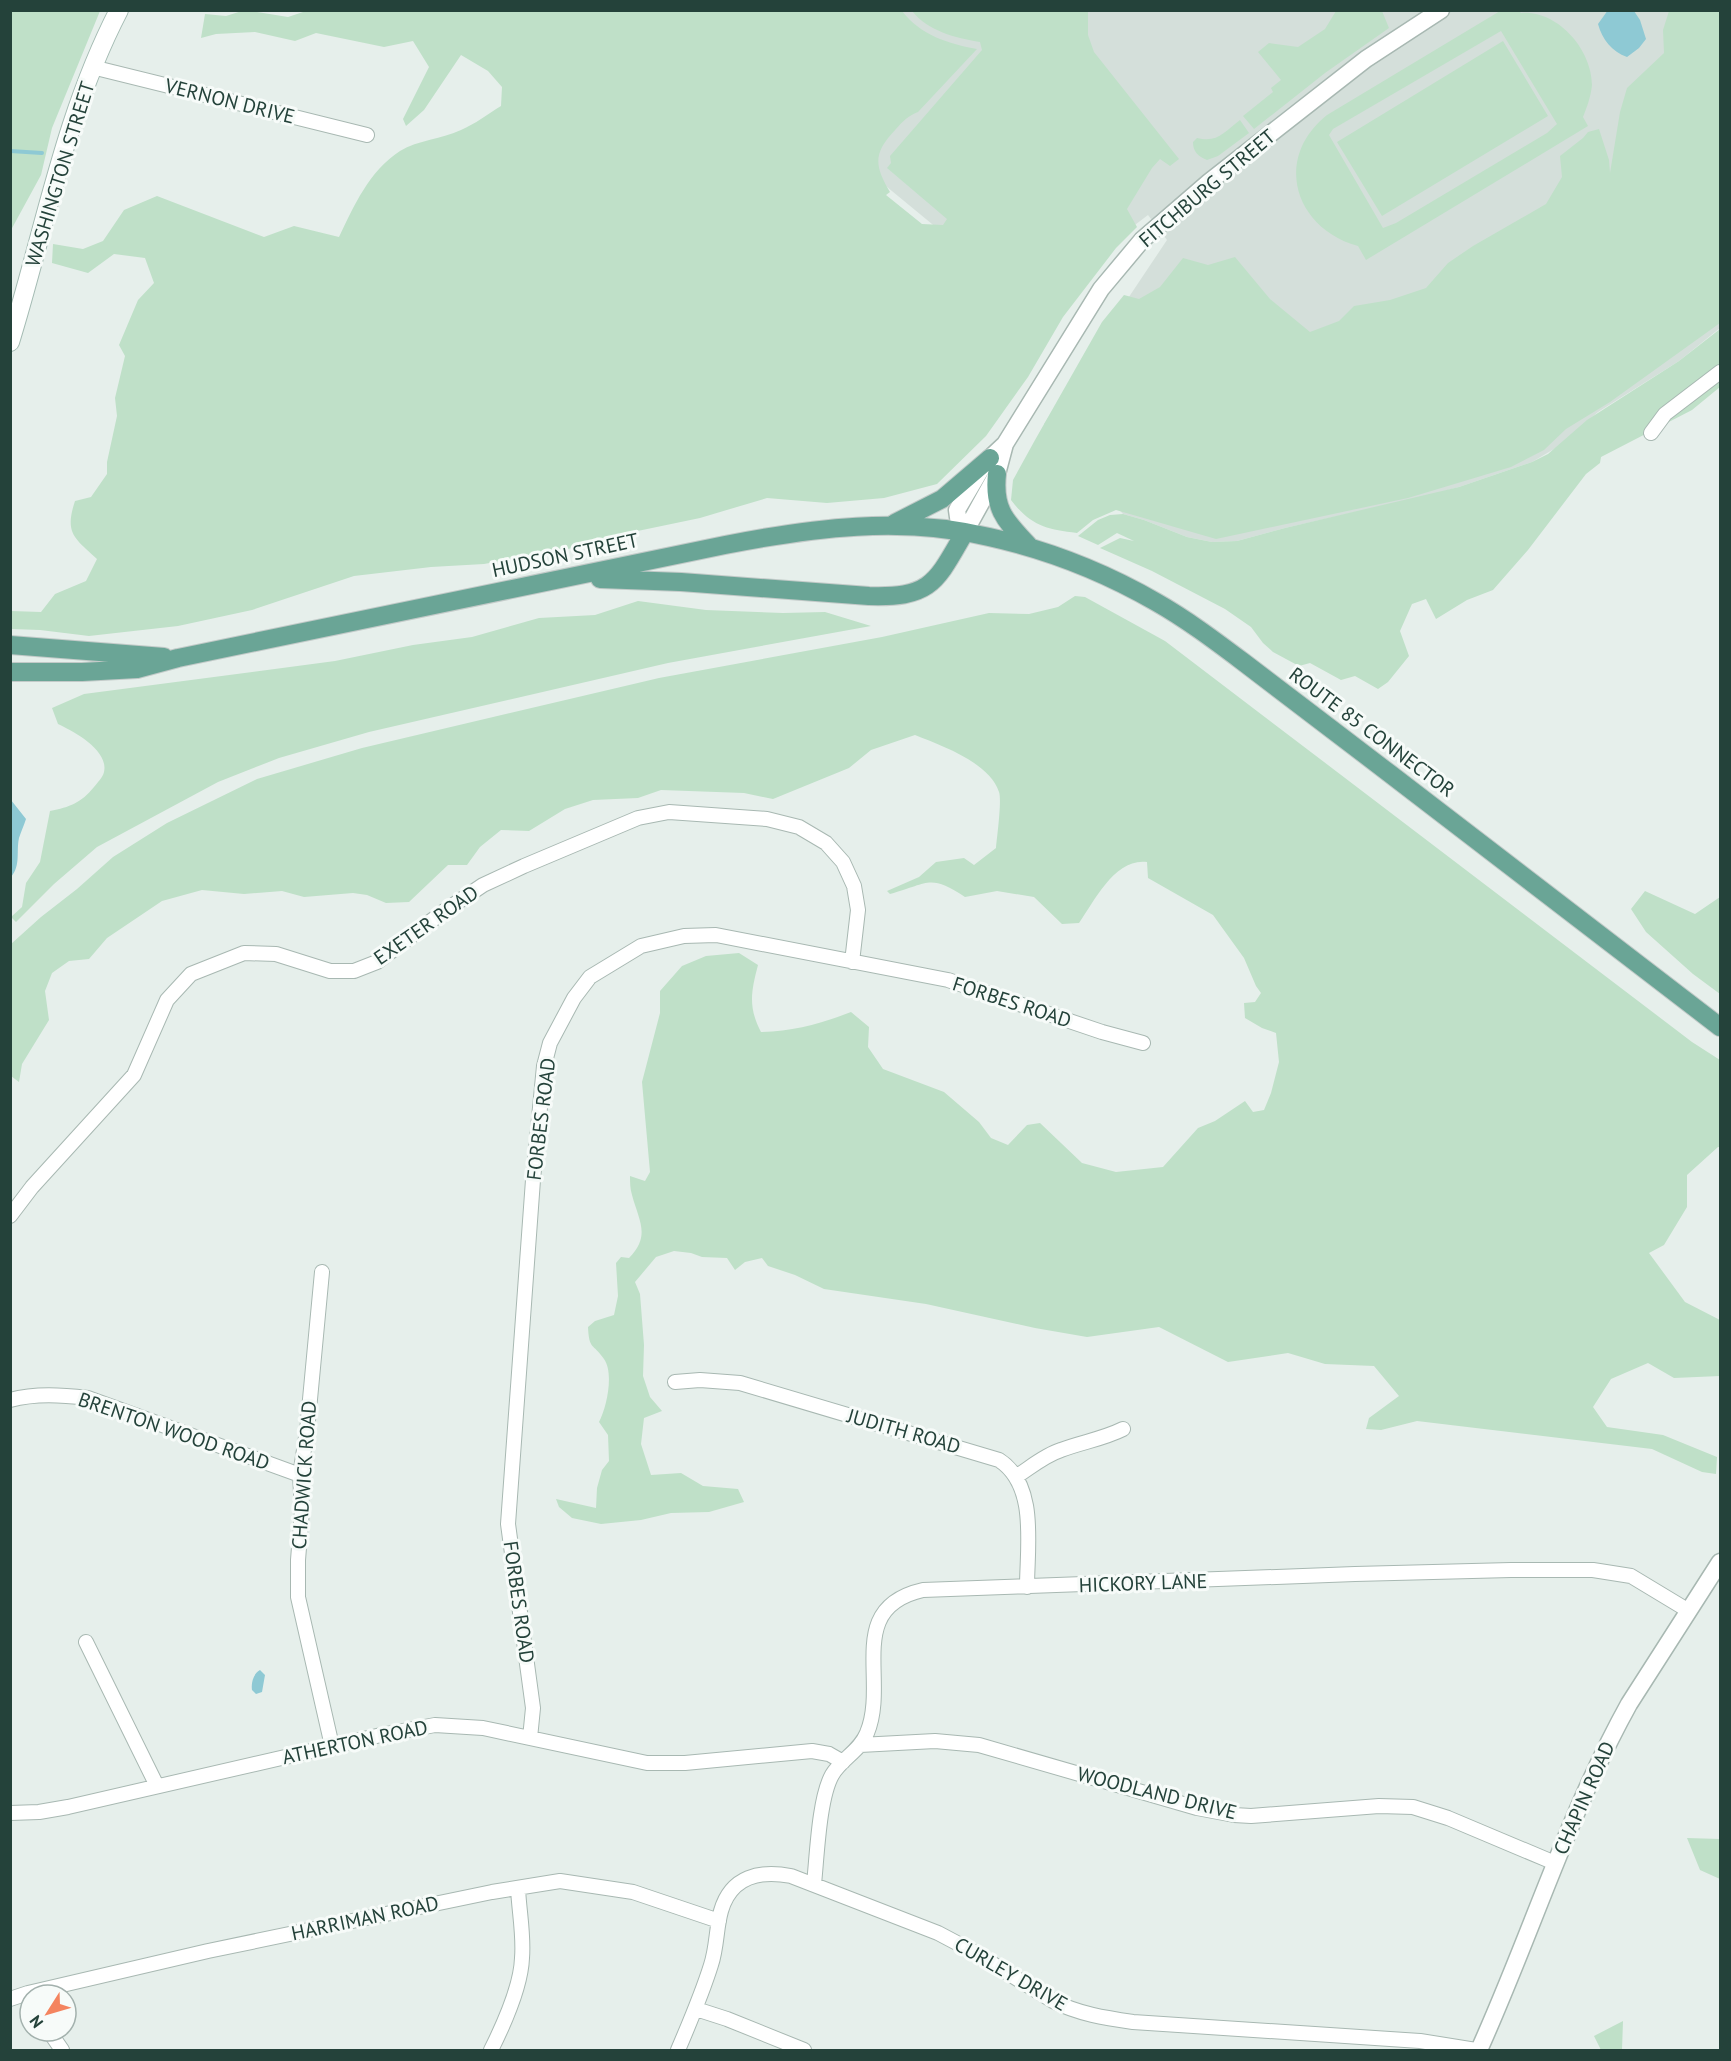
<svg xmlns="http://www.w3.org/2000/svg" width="1731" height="2061" font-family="'PT Sans',sans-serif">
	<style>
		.built { fill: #d4dfda }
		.green { fill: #bfe0c8; fill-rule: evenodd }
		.water { fill: #8ec9d4 }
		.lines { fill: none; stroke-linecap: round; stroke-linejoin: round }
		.stream { stroke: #8ec9d4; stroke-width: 4 }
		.minor-casing { stroke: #a8b8b2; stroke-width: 16 }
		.tertiary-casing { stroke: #a8b8b2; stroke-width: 19 }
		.secondary-casing { stroke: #a4bbb3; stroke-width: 20 }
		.primary-casing { stroke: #c2cac8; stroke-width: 20 }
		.minor { stroke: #fff; stroke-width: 14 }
		.tertiary { stroke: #fff; stroke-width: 16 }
		.secondary { stroke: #fff; stroke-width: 18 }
		.primary { stroke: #6aa596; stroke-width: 18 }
		.labels { text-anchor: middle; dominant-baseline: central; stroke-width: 6; stroke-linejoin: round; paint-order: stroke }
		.street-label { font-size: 20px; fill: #24423a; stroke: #f7fbf9 }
	</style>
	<rect width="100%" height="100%" fill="#e6efeb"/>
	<path class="built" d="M 624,11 L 1720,11 L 1720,328 L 1679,361 L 1598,412 L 1559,446 L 1532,462 L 1459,487 L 1426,496 L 1285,528 L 1237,541 L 1212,542 L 1187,537 L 1144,520 L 1123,514 L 1044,424 L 1167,240 L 1148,215 L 1098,253 L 1034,308 L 881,182 Z"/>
	<path class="green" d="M 245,10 L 288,17 L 309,10 L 902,11 C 920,35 949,44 977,49 L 918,112 C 908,116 903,121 896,129 C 873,153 874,165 890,192 L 886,195 L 922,224 L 943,225 L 947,219 L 887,168 L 891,163 L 890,156 L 982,50 L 980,42 C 955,38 928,31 912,11 L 1088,11 L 1088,35 L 1094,52 L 1179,159 L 1170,166 L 1160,159 L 1152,168 L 1127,209 L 1137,227 L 1116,248 L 1063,317 L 1028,377 L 986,436 L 937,484 L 884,498 L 827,503 L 767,498 L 700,518 L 628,533 L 584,546 L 484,564 L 431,567 L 354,576 L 252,610 L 178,626 L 89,636 L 40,630 L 11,629 L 11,611 L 41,612 L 55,594 L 86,581 L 97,559 C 75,538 64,534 75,501 L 91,497 L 107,474 L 107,462 L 117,416 L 115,398 L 125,356 L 119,345 L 138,300 L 154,283 L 145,258 L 114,254 L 88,273 L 52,263 L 53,244 L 83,249 L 103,241 L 124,210 L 157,196 L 264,237 L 294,226 L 339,237 C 354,206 369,171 400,151 C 418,140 442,139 461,130 C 475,124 488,114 501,106 L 502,87 L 488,71 L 461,55 L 424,110 L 406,126 L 403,119 L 429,67 L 413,41 L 384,47 L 316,33 L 295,41 L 255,32 L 216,34 L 201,38 L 205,14 L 226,16 Z
		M 10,11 L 100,11 L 52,128 L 41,175 L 11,230 Z
		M 1336,11 L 1382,11 L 1389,28 L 1325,73 L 1254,129 L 1243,116 L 1273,92 L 1271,88 L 1281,80 L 1258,52 L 1269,43 L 1298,47 L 1325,29 Z
		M 1500,11 L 1519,11 L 1521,13 C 1558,10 1592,50 1592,85 C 1591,96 1587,107 1583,117 L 1588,126 L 1366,260 L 1358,246 C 1294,228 1273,158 1327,115 ZM 1501,31 L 1557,124 L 1547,133 L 1396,223 L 1383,228 L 1329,135 L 1333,129 Z
		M 1669,11 L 1720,11 L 1720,323 L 1610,402 L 1566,429 L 1544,450 L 1511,467 L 1408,498 L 1216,539 L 1116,510 L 1093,520 L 1077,533 C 1046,529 1031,526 1011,500 L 1013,480 L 1035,440 L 1102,322 L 1124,295 L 1139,299 L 1160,287 L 1183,258 L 1208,265 L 1235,257 L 1270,299 L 1310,332 L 1339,321 L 1354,306 L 1390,300 L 1426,288 L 1448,263 L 1473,246 L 1546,204 L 1562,177 L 1560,156 L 1583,138 L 1588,132 L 1599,129 L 1609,160 L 1610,173 L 1620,112 L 1627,88 L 1664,53 L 1663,30 Z
		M 1503,41 L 1548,116 L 1382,216 L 1337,142 Z
		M 1240,120 L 1249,133 L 1218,156 L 1207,160 C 1198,156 1193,152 1193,142 L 1197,138 C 1218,143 1224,132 1240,120 Z
		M 1720,329 L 1720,387 L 1692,410 L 1601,457 L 1600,463 L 1586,474 L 1528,550 L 1493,590 L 1467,600 L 1436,619 L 1426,599 L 1412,604 L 1400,631 L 1409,656 L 1388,682 L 1378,689 L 1355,676 L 1341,680 L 1310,663 L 1299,666 L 1273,652 L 1263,643 L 1251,627 L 1225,609 L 1152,571 L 1100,548 L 1120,538 L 1134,541 L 1117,533 L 1098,545 L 1078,536 L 1098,520 L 1110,515 L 1123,514 L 1144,520 L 1187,537 L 1212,542 L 1237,541 L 1285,528 L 1459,487 L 1532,462 L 1548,454 L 1587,420 L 1679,361 Z
		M 1075,596 L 1085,597 L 1165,641 L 1692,1042 L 1720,1060 L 1720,1147 L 1718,1147 L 1687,1175 L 1687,1207 L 1664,1245 L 1649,1253 L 1685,1302 L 1720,1320 L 1720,1376 L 1674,1378 L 1648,1363 L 1611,1379 L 1593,1407 L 1607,1427 L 1663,1435 L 1717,1457 L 1716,1474 L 1702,1472 L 1652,1449 L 1417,1421 L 1381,1430 L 1366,1429 L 1369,1418 L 1399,1396 L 1374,1366 L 1325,1364 L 1288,1353 L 1228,1362 L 1159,1327 L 1087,1337 L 1035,1328 L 926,1304 L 824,1289 L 795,1275 L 768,1266 L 762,1258 L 745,1262 L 735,1270 L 727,1258 L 702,1257 L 691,1253 L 674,1251 L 656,1257 L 635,1282 L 640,1294 L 644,1345 L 643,1376 L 650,1397 L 662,1411 L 644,1418 L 641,1444 L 651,1475 L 681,1473 L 703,1486 L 738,1489 L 744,1502 L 709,1512 L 671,1513 L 641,1520 L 601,1524 L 572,1518 L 559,1507 L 556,1499 L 596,1508 L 597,1488 L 602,1470 L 609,1461 L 608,1435 L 599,1422 C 607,1407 614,1373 604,1359 C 593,1343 589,1350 588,1327 L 595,1321 L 614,1315 L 618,1296 L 616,1263 L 621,1257 L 629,1258 C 651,1236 639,1221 632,1195 C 630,1189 630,1182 630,1176 L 645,1181 L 650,1172 L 642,1082 L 660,1013 L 660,991 L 682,966 L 706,956 L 739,953 L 758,965 C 751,992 748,1007 761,1032 C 793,1031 821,1024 851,1012 L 869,1027 L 868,1047 L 883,1069 L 944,1092 L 979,1122 L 991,1138 L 1008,1145 L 1027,1125 L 1040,1123 L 1082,1163 L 1116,1172 L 1163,1167 L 1198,1128 L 1215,1121 L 1245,1101 L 1253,1112 L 1264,1110 L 1271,1093 L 1279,1062 L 1276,1033 L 1262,1028 L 1245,1018 L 1244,1003 L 1255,1002 L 1261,993 L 1256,986 L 1244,958 L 1213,915 L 1148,878 L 1147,862 C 1115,858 1095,900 1079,923 L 1062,924 L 1034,897 L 997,891 L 965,897 C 929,873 928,884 890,894 L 887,891 L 919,877 L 936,862 L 964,858 L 974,865 L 996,848 C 997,837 1002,800 999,792 C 989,762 942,746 915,735 L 871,750 L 849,768 L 773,799 L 744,793 L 661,790 L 638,798 L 593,800 L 565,809 L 529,831 L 501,830 L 480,847 L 467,865 L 448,865 L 409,902 L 386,903 L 367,895 L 353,893 L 304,897 L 282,891 L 244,894 L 202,890 L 162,901 L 107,938 L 89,959 L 69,961 L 52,973 L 45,991 L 49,1020 L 22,1064 L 19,1082 L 11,1076 L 11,944 L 41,917 L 77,889 L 113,857 L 167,823 L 257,779 L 362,748 L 659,678 L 882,637 L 989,613 L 1029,614 L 1058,607 Z
		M 638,601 L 706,610 L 783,613 L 825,612 L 871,626 L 668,663 L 369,732 L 279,758 L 218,782 L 97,847 L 54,884 L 16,922 L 11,917 L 22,907 L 26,883 L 40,862 L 50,811 C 70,807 81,803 94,787 C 97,783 103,777 104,772 C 109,750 73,731 58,724 L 52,708 L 84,694 L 335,661 L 413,645 L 472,637 L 539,618 L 595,615 Z
		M 1645,891 L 1695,914 L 1720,897 L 1720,994 L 1693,974 L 1646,932 L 1631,909 Z
		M 1687,1838 L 1720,1839 L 1720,1879 L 1700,1870 Z
		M 1623,2021 L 1622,2050 L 1601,2050 L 1594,2036 Z"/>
	<path class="water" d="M 1608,10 L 1634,11 L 1640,20 L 1646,39 L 1639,48 L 1627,57 C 1612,52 1602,39 1598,24 Z
		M 11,800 L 26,819 C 24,825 21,832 19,838 C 16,852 21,865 11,877 Z
		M 260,1670 L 265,1675 L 262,1692 L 256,1694 L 252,1690 C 251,1683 253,1674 260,1670 Z"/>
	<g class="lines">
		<path class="stream" d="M 10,151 L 42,153"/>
		<g class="minor-casing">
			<path id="minor" d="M 92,67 L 367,135
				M 1651,433 L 1665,414 L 1720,372
				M 10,1216 L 32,1187 L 134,1075 L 167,1000 L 191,974 L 244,953 L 276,954 L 330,971 L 354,971 L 377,962 L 443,912 L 483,885 L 524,866 L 638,818 L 669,812 L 767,819 L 799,827 L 826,843 L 843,862 L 854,886 L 858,910 L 852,962
				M 322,1272 L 307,1431 L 300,1475 L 302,1511 L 298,1560 L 298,1597 L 332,1746
				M 675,1382 L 700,1380 L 740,1383 L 999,1460 C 1038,1485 1027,1547 1027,1587
				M 10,1400 C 36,1393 62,1395 88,1398 L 300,1475
				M 1017,1476 C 1031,1467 1045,1455 1061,1450 C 1082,1442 1103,1439 1123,1429
				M 86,1642 L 157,1786
				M 530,1738 L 533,1708 L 508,1524 L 533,1180 L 544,1066 L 550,1043 L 574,998 L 590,977 L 641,946 L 684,936 L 716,935 L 948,980 L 1102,1032 L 1143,1043
				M 860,1745 L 935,1741 L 979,1745 L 1197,1808 L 1234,1815 L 1251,1816 L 1379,1806 L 1413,1807 L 1448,1818 L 1555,1863
				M 10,1813 L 39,1812 L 68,1807 L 381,1735 L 435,1725 L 483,1728 L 647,1763 L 685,1763 L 812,1751 L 829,1754 L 843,1762
				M 814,1884 C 817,1856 819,1798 832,1775 C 841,1759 860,1751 867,1733 C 889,1680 844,1608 923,1590 L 1355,1574 L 1511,1570 L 1593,1570 L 1631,1576 L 1689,1611
				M 10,1999 L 28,1993 L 208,1951 L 492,1892 L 560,1881 L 633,1892 L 719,1921
				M 696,2009 L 727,2019 L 804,2050
				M 49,2031 L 62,2050
				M 491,2050 C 504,2024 521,1987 522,1958 C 524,1935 519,1911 518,1888
				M 678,2050 C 690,2022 702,1994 711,1965 C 717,1947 716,1929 721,1911 C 731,1876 760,1870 791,1876 L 938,1933 L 972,1951 L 1053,2001 C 1079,2014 1105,2018 1133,2022 L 1420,2041 L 1476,2050"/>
		</g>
		<g class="tertiary-casing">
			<path id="tertiary" d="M 1005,444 L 997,474 L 965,532 L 959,524 L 957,510 L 983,466 L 990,458 L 1005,444 L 1101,289 L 1142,240 L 1209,182 L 1366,59 L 1441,10
				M 1479,2050 C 1531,1935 1568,1814 1629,1704 L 1720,1562"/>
		</g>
		<g class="secondary-casing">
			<path id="secondary" d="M 10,342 C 45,229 64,116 119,10"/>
		</g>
		<g class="primary-casing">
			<path id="primary" d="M 997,474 C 993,511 1007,522 1030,547
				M 895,523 L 942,499 L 990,458
				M 600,579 L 681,582 L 869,596 C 932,598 936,582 965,532
				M 10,645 L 164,657
				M 10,672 L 82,672 L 137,669 L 178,658 L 725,545 C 812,528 901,516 989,537 C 1048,550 1104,572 1156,602 C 1186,619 1214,640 1242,661 C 1291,698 1340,736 1389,773 C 1500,858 1610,943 1720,1027"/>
		</g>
		<use href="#minor" class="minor"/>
		<use href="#tertiary" class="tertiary"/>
		<use href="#secondary" class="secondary"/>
		<use href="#primary" class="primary"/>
	</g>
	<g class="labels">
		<g class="street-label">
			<text transform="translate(230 101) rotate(14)">VERNON DRIVE</text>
			<text transform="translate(60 174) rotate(-73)">WASHINGTON STREET</text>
			<text transform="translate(1207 188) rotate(-40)">FITCHBURG STREET</text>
			<text transform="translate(565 555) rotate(-12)">HUDSON STREET</text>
			<text transform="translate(1372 732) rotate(37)">ROUTE 85 CONNECTOR</text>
			<text transform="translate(426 925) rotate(-35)">EXETER ROAD</text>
			<text transform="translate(1012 1002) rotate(18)">FORBES ROAD</text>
			<text transform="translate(541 1119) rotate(-83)">FORBES ROAD</text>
			<text transform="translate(174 1431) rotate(19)">BRENTON WOOD ROAD</text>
			<text transform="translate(904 1431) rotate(16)">JUDITH ROAD</text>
			<text transform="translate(304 1475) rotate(-86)">CHADWICK ROAD</text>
			<text transform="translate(1143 1583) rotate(-2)">HICKORY LANE</text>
			<text transform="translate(519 1602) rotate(82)">FORBES ROAD</text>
			<text transform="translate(355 1742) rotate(-12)">ATHERTON ROAD</text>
			<text transform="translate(1157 1793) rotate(14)">WOODLAND DRIVE</text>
			<text transform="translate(1584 1798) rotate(-66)">CHAPIN ROAD</text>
			<text transform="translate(365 1918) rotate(-12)">HARRIMAN ROAD</text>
			<text transform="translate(1011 1974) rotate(30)">CURLEY DRIVE</text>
		</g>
	</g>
	<rect width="1731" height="2061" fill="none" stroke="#24423a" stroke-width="24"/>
	<g transform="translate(48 2013) rotate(233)"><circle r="28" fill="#f7fbf9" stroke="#a3b1ad" stroke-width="1.5"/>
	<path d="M0-4.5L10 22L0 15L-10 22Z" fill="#f4845f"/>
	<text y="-9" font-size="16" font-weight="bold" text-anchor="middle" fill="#24423a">N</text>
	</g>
</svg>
